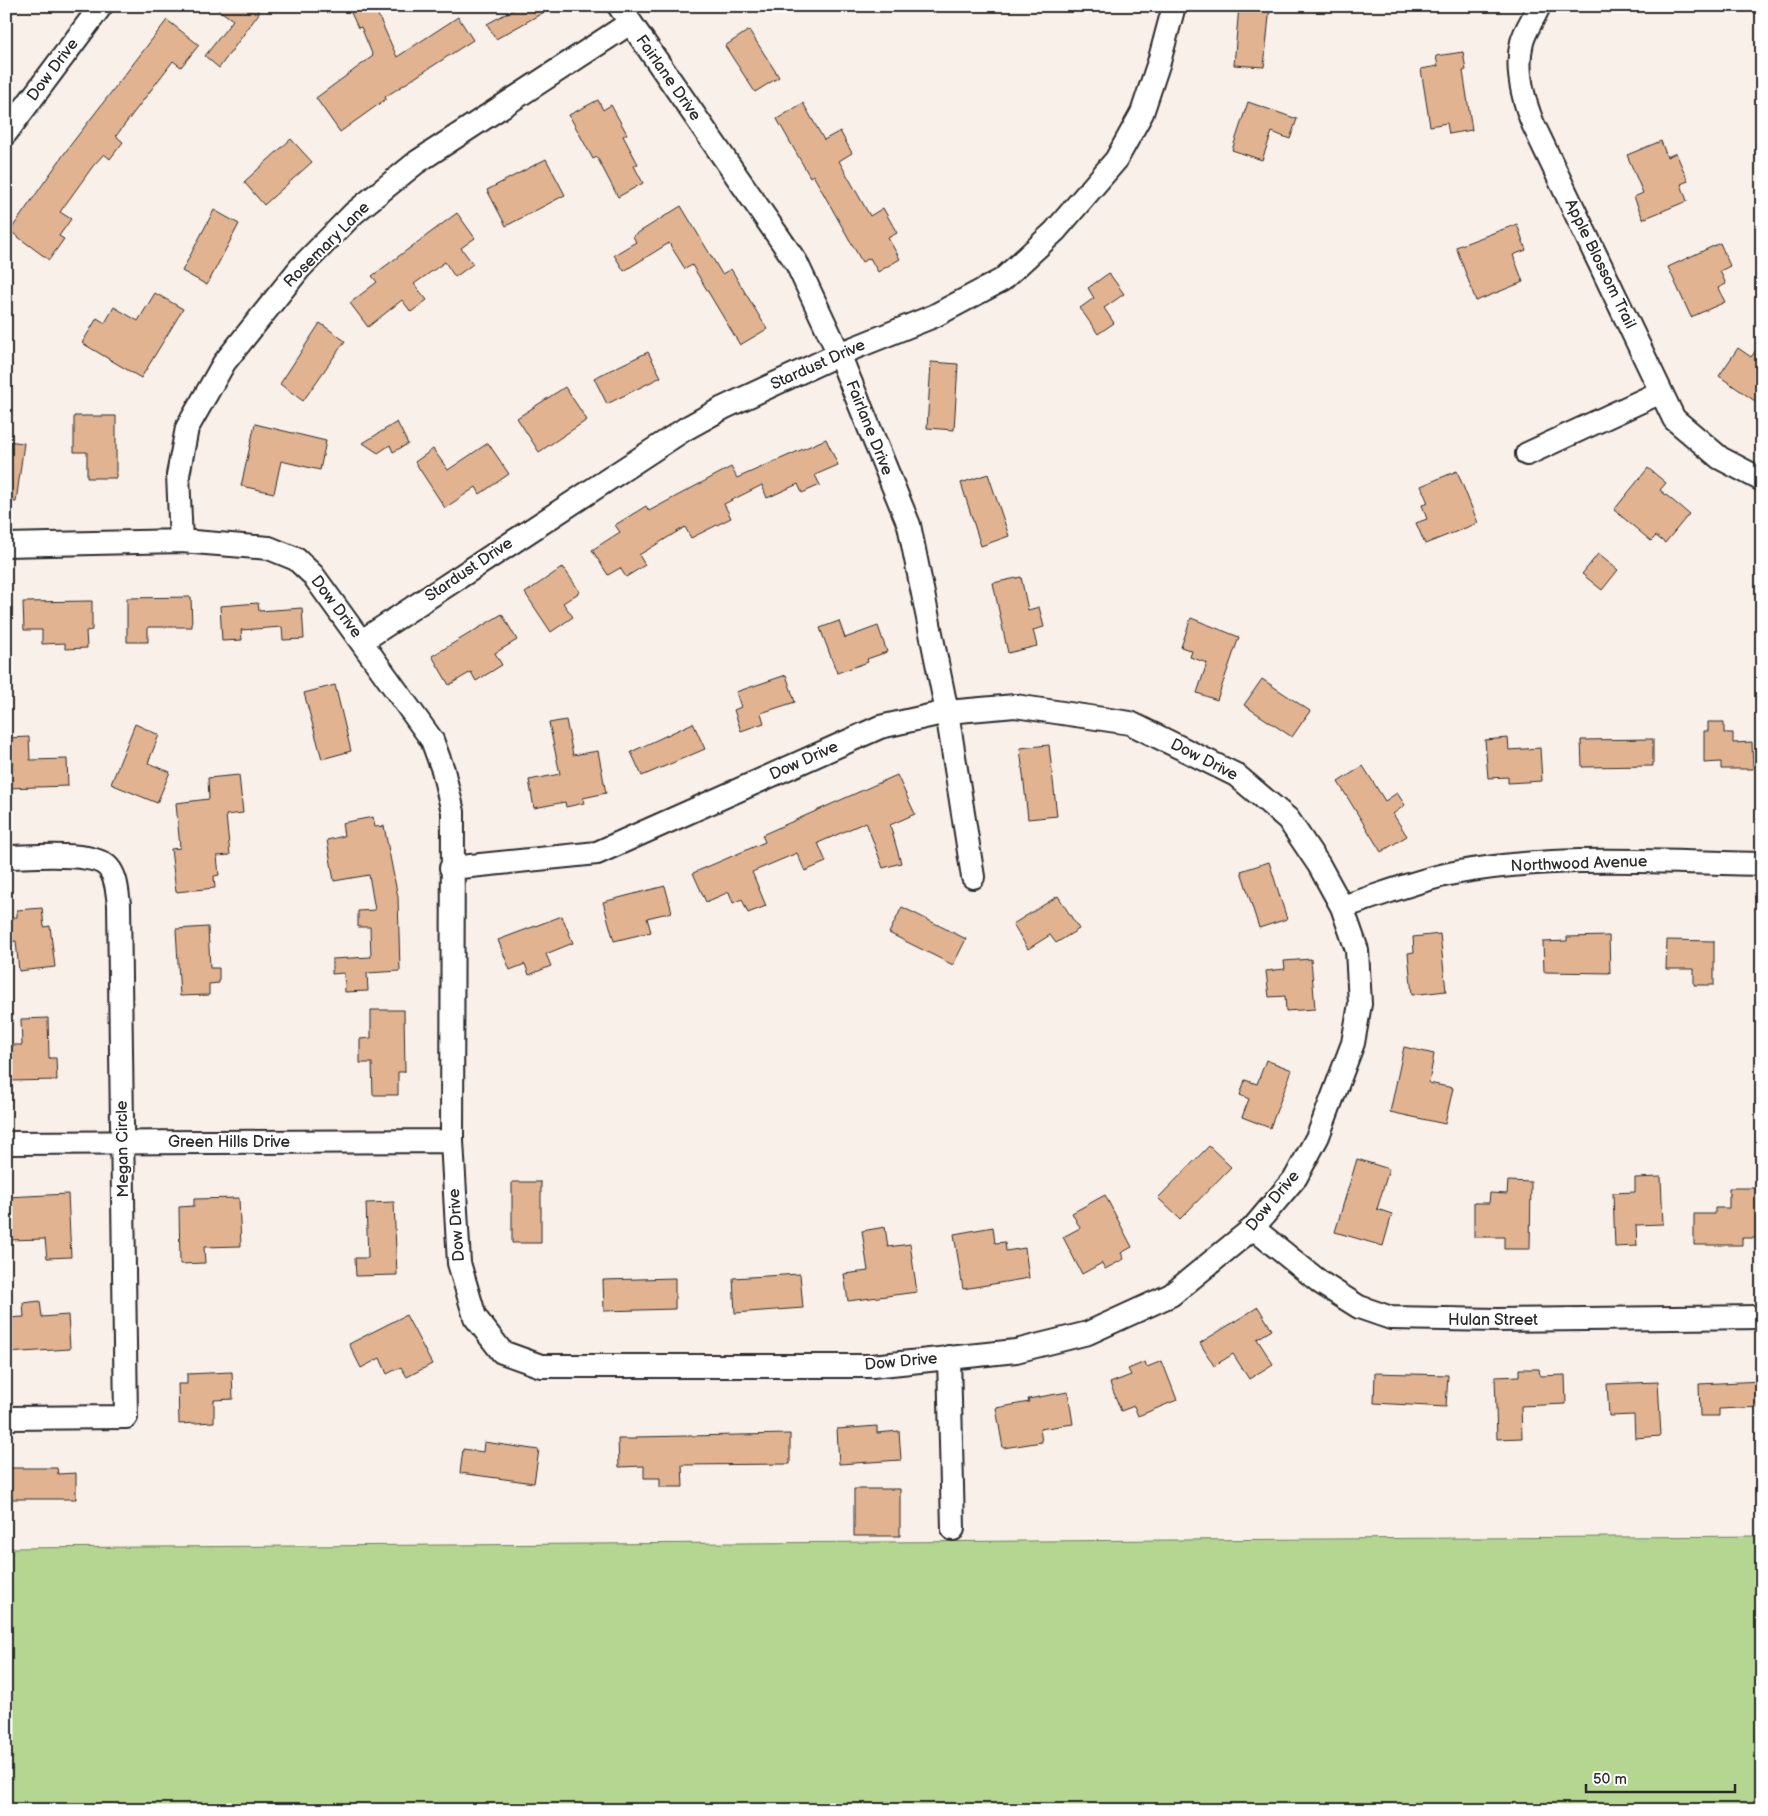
<svg xmlns="http://www.w3.org/2000/svg" width="1768" height="1816" font-family="'Balsamiq Sans',sans-serif">
	<style>
		.green { fill: #b4d690; stroke: #70805e }
		.building { fill: #e1b391; stroke: #2b2b2b }
		.lines { fill: none; stroke-linecap: round; stroke-linejoin: round }
		.minor-casing { stroke: #2b2b2b; stroke-width: 26 }
		.minor { stroke: #fff; stroke-width: 22 }
		.labels { text-anchor: middle; dominant-baseline: central; stroke-width: 4; stroke-linejoin: round; paint-order: stroke }
		.street-label { font-size: 16px; fill: #2b2b2b; stroke: #fff }
	</style>
	<rect width="100%" height="100%" fill="#f9f0e9"/>
	<filter id="ink" filterUnits="userSpaceOnUse"><feTurbulence type="fractalNoise" baseFrequency=".02" numOctaves="2"/><feDisplacementMap in="SourceGraphic" scale="10" xChannelSelector="R" yChannelSelector="G"/><feConvolveMatrix kernelMatrix="1 2 1 2 8 2 1 2 1" color-interpolation-filters="sRGB"/></filter>
	<g filter="url(#ink)">
		<path class="green" d="M 1762,1536 L 1762,1810 L 6,1810 L 6,1548 Z"/>
		<path class="building" d="M 213,6 L 252,6 L 260,12 L 219,68 L 205,56 L 233,20 Z
			M 348,6 L 374,6 L 397,57 L 458,17 L 473,40 L 385,97 L 386,99 L 340,132 L 316,98 L 373,56 L 361,27 L 358,28 Z
			M 520,6 L 555,6 L 496,39 L 487,24 Z
			M 1239,6 L 1270,6 L 1264,67 L 1234,65 Z
			M 167,20 L 199,45 L 181,67 L 173,61 L 116,136 L 123,142 L 110,159 L 104,154 L 93,166 L 60,212 L 71,219 L 59,236 L 64,239 L 49,260 L 10,231 L 69,147 Z
			M 749,30 L 779,77 L 755,92 L 725,46 Z
			M 1463,52 L 1466,70 L 1463,71 L 1472,130 L 1449,134 L 1447,123 L 1430,126 L 1421,69 L 1438,66 L 1436,56 Z
			M 598,100 L 603,110 L 611,105 L 627,134 L 623,136 L 638,164 L 634,166 L 643,183 L 618,197 L 597,157 L 593,159 L 569,115 Z
			M 1248,102 L 1297,119 L 1290,139 L 1272,132 L 1262,160 L 1232,150 Z
			M 803,103 L 824,140 L 840,131 L 852,153 L 839,161 L 870,216 L 883,208 L 897,233 L 888,238 L 900,259 L 878,272 L 870,258 L 862,262 L 813,175 L 810,177 L 777,119 Z
			M 291,139 L 312,162 L 264,205 L 244,182 Z
			M 1661,141 L 1667,157 L 1676,153 L 1688,181 L 1681,184 L 1687,201 L 1643,219 L 1634,197 L 1643,193 L 1627,155 Z
			M 546,159 L 565,195 L 506,226 L 487,190 Z
			M 681,206 L 722,274 L 731,269 L 767,329 L 740,345 L 692,265 L 685,269 L 669,243 L 624,271 L 614,255 L 636,242 L 633,236 Z
			M 214,210 L 239,224 L 207,285 L 182,271 Z
			M 457,213 L 475,238 L 461,248 L 473,264 L 455,277 L 445,262 L 414,284 L 427,300 L 411,312 L 402,300 L 368,327 L 350,303 L 377,282 L 372,276 Z
			M 1517,224 L 1526,250 L 1513,255 L 1523,282 L 1476,301 L 1456,247 Z
			M 1720,243 L 1730,266 L 1720,271 L 1726,284 L 1718,288 L 1725,302 L 1691,317 L 1668,267 Z
			M 1109,273 L 1124,294 L 1104,308 L 1114,323 L 1098,334 L 1080,308 L 1094,298 L 1088,288 Z
			M 155,293 L 183,309 L 141,378 L 82,343 L 97,318 L 105,323 L 114,307 L 138,321 Z
			M 320,323 L 345,341 L 303,401 L 280,384 Z
			M 1762,342 L 1762,406 L 1719,376 L 1738,348 L 1751,357 Z
			M 648,352 L 661,377 L 607,404 L 594,378 Z
			M 931,362 L 958,364 L 954,430 L 927,428 Z
			M 565,387 L 587,420 L 539,452 L 517,418 Z
			M 74,416 L 116,416 L 116,478 L 87,478 L 87,452 L 74,452 Z
			M 397,422 L 408,444 L 393,452 L 390,445 L 378,453 L 363,443 Z
			M 255,424 L 326,441 L 320,470 L 281,461 L 274,493 L 241,486 Z
			M 826,439 L 838,465 L 815,475 L 820,485 L 802,493 L 798,484 L 767,498 L 762,485 L 724,504 L 731,518 L 691,538 L 685,527 L 639,555 L 645,565 L 626,577 L 620,568 L 608,575 L 592,550 L 620,532 L 615,525 L 646,506 L 649,511 L 731,467 L 737,478 Z
			M 6,441 L 24,443 L 16,502 L 6,501 Z
			M 488,443 L 509,474 L 480,494 L 476,487 L 445,508 L 415,462 L 433,449 L 448,470 Z
			M 1648,468 L 1666,483 L 1660,490 L 1689,514 L 1665,543 L 1656,536 L 1651,541 L 1614,510 Z
			M 1457,471 L 1478,523 L 1425,544 L 1416,523 L 1427,519 L 1422,505 L 1428,503 L 1421,486 Z
			M 988,474 L 1009,536 L 981,546 L 961,483 Z
			M 1598,554 L 1618,570 L 1602,590 L 1582,574 Z
			M 563,567 L 580,592 L 563,603 L 573,617 L 551,632 L 525,593 Z
			M 1021,577 L 1028,610 L 1039,607 L 1044,627 L 1033,630 L 1037,646 L 1008,653 L 993,583 Z
			M 191,597 L 192,627 L 148,627 L 148,642 L 127,642 L 127,598 Z
			M 92,601 L 92,630 L 86,631 L 87,648 L 65,649 L 65,643 L 42,644 L 42,630 L 24,630 L 23,602 Z
			M 258,603 L 259,611 L 302,608 L 304,639 L 283,640 L 282,627 L 241,630 L 242,640 L 222,641 L 220,606 Z
			M 502,614 L 517,640 L 495,653 L 502,665 L 476,681 L 471,672 L 449,685 L 432,656 Z
			M 1191,618 L 1239,637 L 1217,700 L 1197,693 L 1207,663 L 1190,657 L 1192,651 L 1181,647 Z
			M 839,621 L 845,638 L 878,626 L 887,652 L 867,659 L 868,662 L 837,673 L 820,628 Z
			M 786,675 L 795,702 L 761,713 L 764,723 L 741,731 L 734,710 L 741,707 L 736,692 Z
			M 1262,679 L 1310,711 L 1292,737 L 1244,705 Z
			M 335,685 L 351,751 L 322,759 L 304,693 Z
			M 566,720 L 573,755 L 598,751 L 606,793 L 583,798 L 584,803 L 566,807 L 565,802 L 534,808 L 529,780 L 560,774 L 549,723 Z
			M 1708,722 L 1724,722 L 1724,733 L 1733,733 L 1733,743 L 1752,742 L 1753,769 L 1721,769 L 1721,762 L 1704,763 L 1704,731 L 1708,731 Z
			M 693,723 L 705,749 L 642,776 L 631,752 Z
			M 135,724 L 159,735 L 148,763 L 170,772 L 157,803 L 111,784 Z
			M 29,737 L 30,760 L 67,759 L 68,786 L 6,788 L 6,738 Z
			M 1508,738 L 1509,750 L 1540,748 L 1542,781 L 1508,783 L 1508,777 L 1488,778 L 1485,740 Z
			M 1653,739 L 1653,766 L 1582,767 L 1581,740 Z
			M 1049,745 L 1057,816 L 1028,819 L 1020,748 Z
			M 1363,766 L 1385,801 L 1397,793 L 1405,805 L 1393,814 L 1407,836 L 1381,852 L 1338,782 Z
			M 239,775 L 243,813 L 226,815 L 230,855 L 217,856 L 219,875 L 214,876 L 215,888 L 176,892 L 171,849 L 180,848 L 176,803 L 209,799 L 208,778 Z
			M 897,775 L 915,814 L 890,825 L 901,863 L 883,868 L 866,822 L 818,843 L 826,862 L 805,871 L 797,853 L 752,872 L 766,906 L 748,913 L 742,899 L 733,903 L 729,892 L 706,902 L 693,873 L 765,842 L 762,835 Z
			M 373,817 L 375,827 L 384,826 L 398,897 L 400,971 L 367,973 L 368,991 L 345,992 L 344,973 L 332,974 L 332,959 L 371,957 L 370,927 L 358,927 L 358,911 L 375,910 L 369,875 L 334,881 L 327,840 L 344,836 L 342,823 Z
			M 1269,862 L 1287,919 L 1259,928 L 1241,871 Z
			M 665,886 L 672,912 L 647,918 L 651,932 L 614,941 L 603,902 Z
			M 1058,896 L 1079,929 L 1056,943 L 1050,935 L 1028,949 L 1013,924 Z
			M 902,907 L 966,939 L 953,965 L 889,933 Z
			M 42,908 L 44,927 L 50,926 L 55,967 L 19,971 L 16,941 L 6,942 L 6,918 L 17,917 L 17,910 Z
			M 562,916 L 573,943 L 546,954 L 551,966 L 529,975 L 525,964 L 510,970 L 498,940 Z
			M 208,927 L 210,968 L 219,968 L 219,983 L 209,984 L 209,995 L 180,996 L 176,929 Z
			M 1440,934 L 1446,991 L 1412,995 L 1408,953 L 1414,952 L 1413,937 Z
			M 1609,936 L 1610,973 L 1544,972 L 1543,942 L 1567,941 L 1567,937 Z
			M 1667,940 L 1714,941 L 1714,985 L 1694,985 L 1694,969 L 1666,969 Z
			M 1311,959 L 1315,1009 L 1286,1011 L 1285,996 L 1269,997 L 1266,971 L 1285,969 L 1284,961 Z
			M 371,1010 L 404,1010 L 405,1072 L 398,1072 L 398,1095 L 373,1095 L 372,1063 L 360,1063 L 360,1039 L 371,1038 Z
			M 48,1018 L 49,1058 L 56,1058 L 57,1080 L 10,1081 L 9,1045 L 22,1045 L 21,1019 Z
			M 1404,1047 L 1434,1054 L 1429,1083 L 1453,1088 L 1445,1124 L 1390,1112 Z
			M 1266,1060 L 1292,1070 L 1270,1128 L 1242,1117 L 1249,1099 L 1240,1095 L 1245,1080 L 1257,1084 Z
			M 1209,1146 L 1231,1167 L 1180,1219 L 1158,1198 Z
			M 1357,1159 L 1389,1169 L 1377,1209 L 1392,1214 L 1383,1246 L 1335,1232 Z
			M 1661,1177 L 1663,1224 L 1636,1225 L 1637,1246 L 1615,1247 L 1613,1193 L 1635,1192 L 1635,1178 Z
			M 1508,1181 L 1531,1182 L 1530,1249 L 1504,1249 L 1504,1237 L 1474,1237 L 1474,1203 L 1489,1203 L 1490,1193 L 1507,1194 Z
			M 512,1182 L 541,1182 L 541,1243 L 512,1243 Z
			M 1729,1188 L 1760,1188 L 1760,1238 L 1742,1238 L 1742,1245 L 1694,1245 L 1694,1214 L 1715,1214 L 1715,1208 L 1729,1208 Z
			M 68,1194 L 71,1257 L 47,1258 L 45,1239 L 6,1240 L 6,1197 Z
			M 1105,1195 L 1132,1247 L 1121,1253 L 1124,1259 L 1105,1269 L 1102,1263 L 1082,1274 L 1063,1237 L 1080,1228 L 1072,1213 Z
			M 239,1198 L 241,1246 L 204,1247 L 205,1263 L 180,1264 L 179,1207 L 194,1206 L 194,1199 Z
			M 394,1202 L 397,1275 L 356,1276 L 355,1258 L 368,1258 L 366,1203 Z
			M 885,1227 L 888,1247 L 910,1244 L 917,1292 L 848,1301 L 844,1274 L 868,1271 L 862,1231 Z
			M 993,1227 L 995,1243 L 1005,1242 L 1006,1251 L 1025,1248 L 1029,1278 L 963,1289 L 954,1234 Z
			M 800,1274 L 803,1308 L 735,1313 L 733,1278 Z
			M 675,1278 L 675,1309 L 604,1311 L 603,1280 Z
			M 40,1301 L 42,1317 L 68,1315 L 70,1349 L 6,1353 L 6,1318 L 24,1317 L 23,1303 Z
			M 1258,1307 L 1272,1330 L 1257,1339 L 1273,1364 L 1249,1379 L 1233,1354 L 1214,1366 L 1200,1343 Z
			M 406,1315 L 432,1364 L 407,1377 L 401,1367 L 387,1374 L 380,1358 L 361,1368 L 349,1344 Z
			M 1162,1361 L 1177,1400 L 1138,1416 L 1134,1406 L 1121,1411 L 1110,1383 L 1131,1375 L 1128,1369 L 1145,1362 L 1147,1367 Z
			M 1519,1369 L 1539,1369 L 1540,1376 L 1565,1375 L 1566,1404 L 1521,1406 L 1522,1438 L 1497,1439 L 1495,1377 L 1519,1376 Z
			M 232,1372 L 233,1399 L 214,1400 L 214,1422 L 179,1424 L 178,1384 L 187,1384 L 187,1374 Z
			M 1375,1373 L 1448,1375 L 1446,1407 L 1374,1403 Z
			M 1762,1381 L 1762,1407 L 1719,1409 L 1719,1416 L 1700,1416 L 1699,1384 Z
			M 1658,1382 L 1661,1436 L 1635,1438 L 1634,1415 L 1609,1416 L 1607,1384 Z
			M 1068,1392 L 1073,1424 L 1040,1429 L 1042,1442 L 1003,1448 L 996,1408 L 1029,1402 L 1028,1399 Z
			M 877,1426 L 877,1433 L 899,1431 L 901,1460 L 839,1464 L 837,1429 Z
			M 790,1434 L 790,1464 L 682,1465 L 683,1487 L 660,1487 L 660,1478 L 644,1478 L 644,1466 L 619,1467 L 618,1439 L 636,1439 L 636,1437 Z
			M 484,1442 L 539,1450 L 534,1483 L 460,1473 L 463,1449 L 483,1452 Z
			M 6,1468 L 57,1468 L 58,1474 L 76,1473 L 76,1499 L 6,1499 Z
			M 854,1489 L 900,1489 L 900,1536 L 854,1536 Z"/>
		<g class="lines">
			<g class="minor-casing">
				<path id="minor" d="M 619,6 L 796,262 L 839,354 L 909,525 L 947,712 L 973,877
					M 1539,6 C 1534,18 1525,30 1522,42 C 1515,70 1523,99 1533,124 L 1674,419 L 1720,458 L 1762,480
					M 6,133 L 101,6
					M 1527,454 L 1661,392
					M 181,541 L 178,475 L 187,428 L 224,363 L 300,268 L 354,213 L 417,162 L 630,23
					M 6,545 L 181,541 L 269,548 L 296,559 L 313,575 L 432,740 L 443,770 L 453,812 L 452,1141 L 459,1263 L 475,1317 L 502,1352 L 541,1366 L 872,1366 L 1016,1351 L 1088,1333 L 1171,1295 L 1253,1228 L 1296,1177 L 1318,1136 L 1353,1043 L 1360,1004 L 1357,950 L 1342,907 L 1319,865 L 1288,819 L 1236,775 L 1130,723 L 1015,706 L 947,712 L 880,727 L 597,853 L 451,868
					M 362,641 L 685,429 L 723,408 L 839,354 L 934,316 L 1002,280 L 1055,231 L 1116,160 L 1142,113 L 1159,62 L 1174,6
					M 6,857 C 29,857 93,850 108,867 C 117,877 117,892 119,904 L 126,1417 L 6,1418
					M 1342,907 C 1378,896 1417,880 1454,873 C 1556,854 1659,862 1762,864
					M 6,1143 L 452,1141
					M 1253,1228 L 1321,1283 L 1359,1307 L 1391,1318 L 1498,1320 L 1762,1317
					M 949,1357 L 953,1529"/>
			</g>
			<use href="#minor" class="minor"/>
		</g>
	</g>
	<g class="labels">
		<g class="street-label">
			<text transform="translate(53 70) rotate(-53)">Dow Drive</text>
			<text transform="translate(668 78) rotate(55)">Fairlane Drive</text>
			<text transform="translate(327 245) rotate(-45)">Rosemary Lane</text>
			<text transform="translate(1600 264) rotate(64)">Apple Blossom Trail</text>
			<text transform="translate(818 365) rotate(-24)">Stardust Drive</text>
			<text transform="translate(869 428) rotate(68)">Fairlane Drive</text>
			<text transform="translate(469 570) rotate(-34)">Stardust Drive</text>
			<text transform="translate(336 607) rotate(53)">Dow Drive</text>
			<text transform="translate(1204 760) rotate(27)">Dow Drive</text>
			<text transform="translate(804 761) rotate(-24)">Dow Drive</text>
			<text transform="translate(1579 864) rotate(-2)">Northwood Avenue</text>
			<text x="229" y="1142">Green Hills Drive</text>
			<text transform="translate(123 1149) rotate(-91)">Megan Circle</text>
			<text transform="translate(1273 1201) rotate(-50)">Dow Drive</text>
			<text transform="translate(457 1225) rotate(-94)">Dow Drive</text>
			<text x="1493" y="1320">Hulan Street</text>
			<text transform="translate(901 1362) rotate(-5)">Dow Drive</text>
		</g>
	</g>
	<rect width="1768" height="1816" fill="none" stroke="#fff" stroke-width="25"/>
	<rect x="12" y="12" width="1743" height="1791" fill="none" stroke="#2b2b2b" stroke-width="2" filter="url(#ink)"/>
	<path d="M1586 1784v8h149v-8" fill="none" stroke="#2b2b2b" stroke-width="2.5"/>
	<text x="1593" y="1784" font-size="15" fill="#2b2b2b" stroke="#ffffff" stroke-width="4" paint-order="stroke">50 m</text>
</svg>
